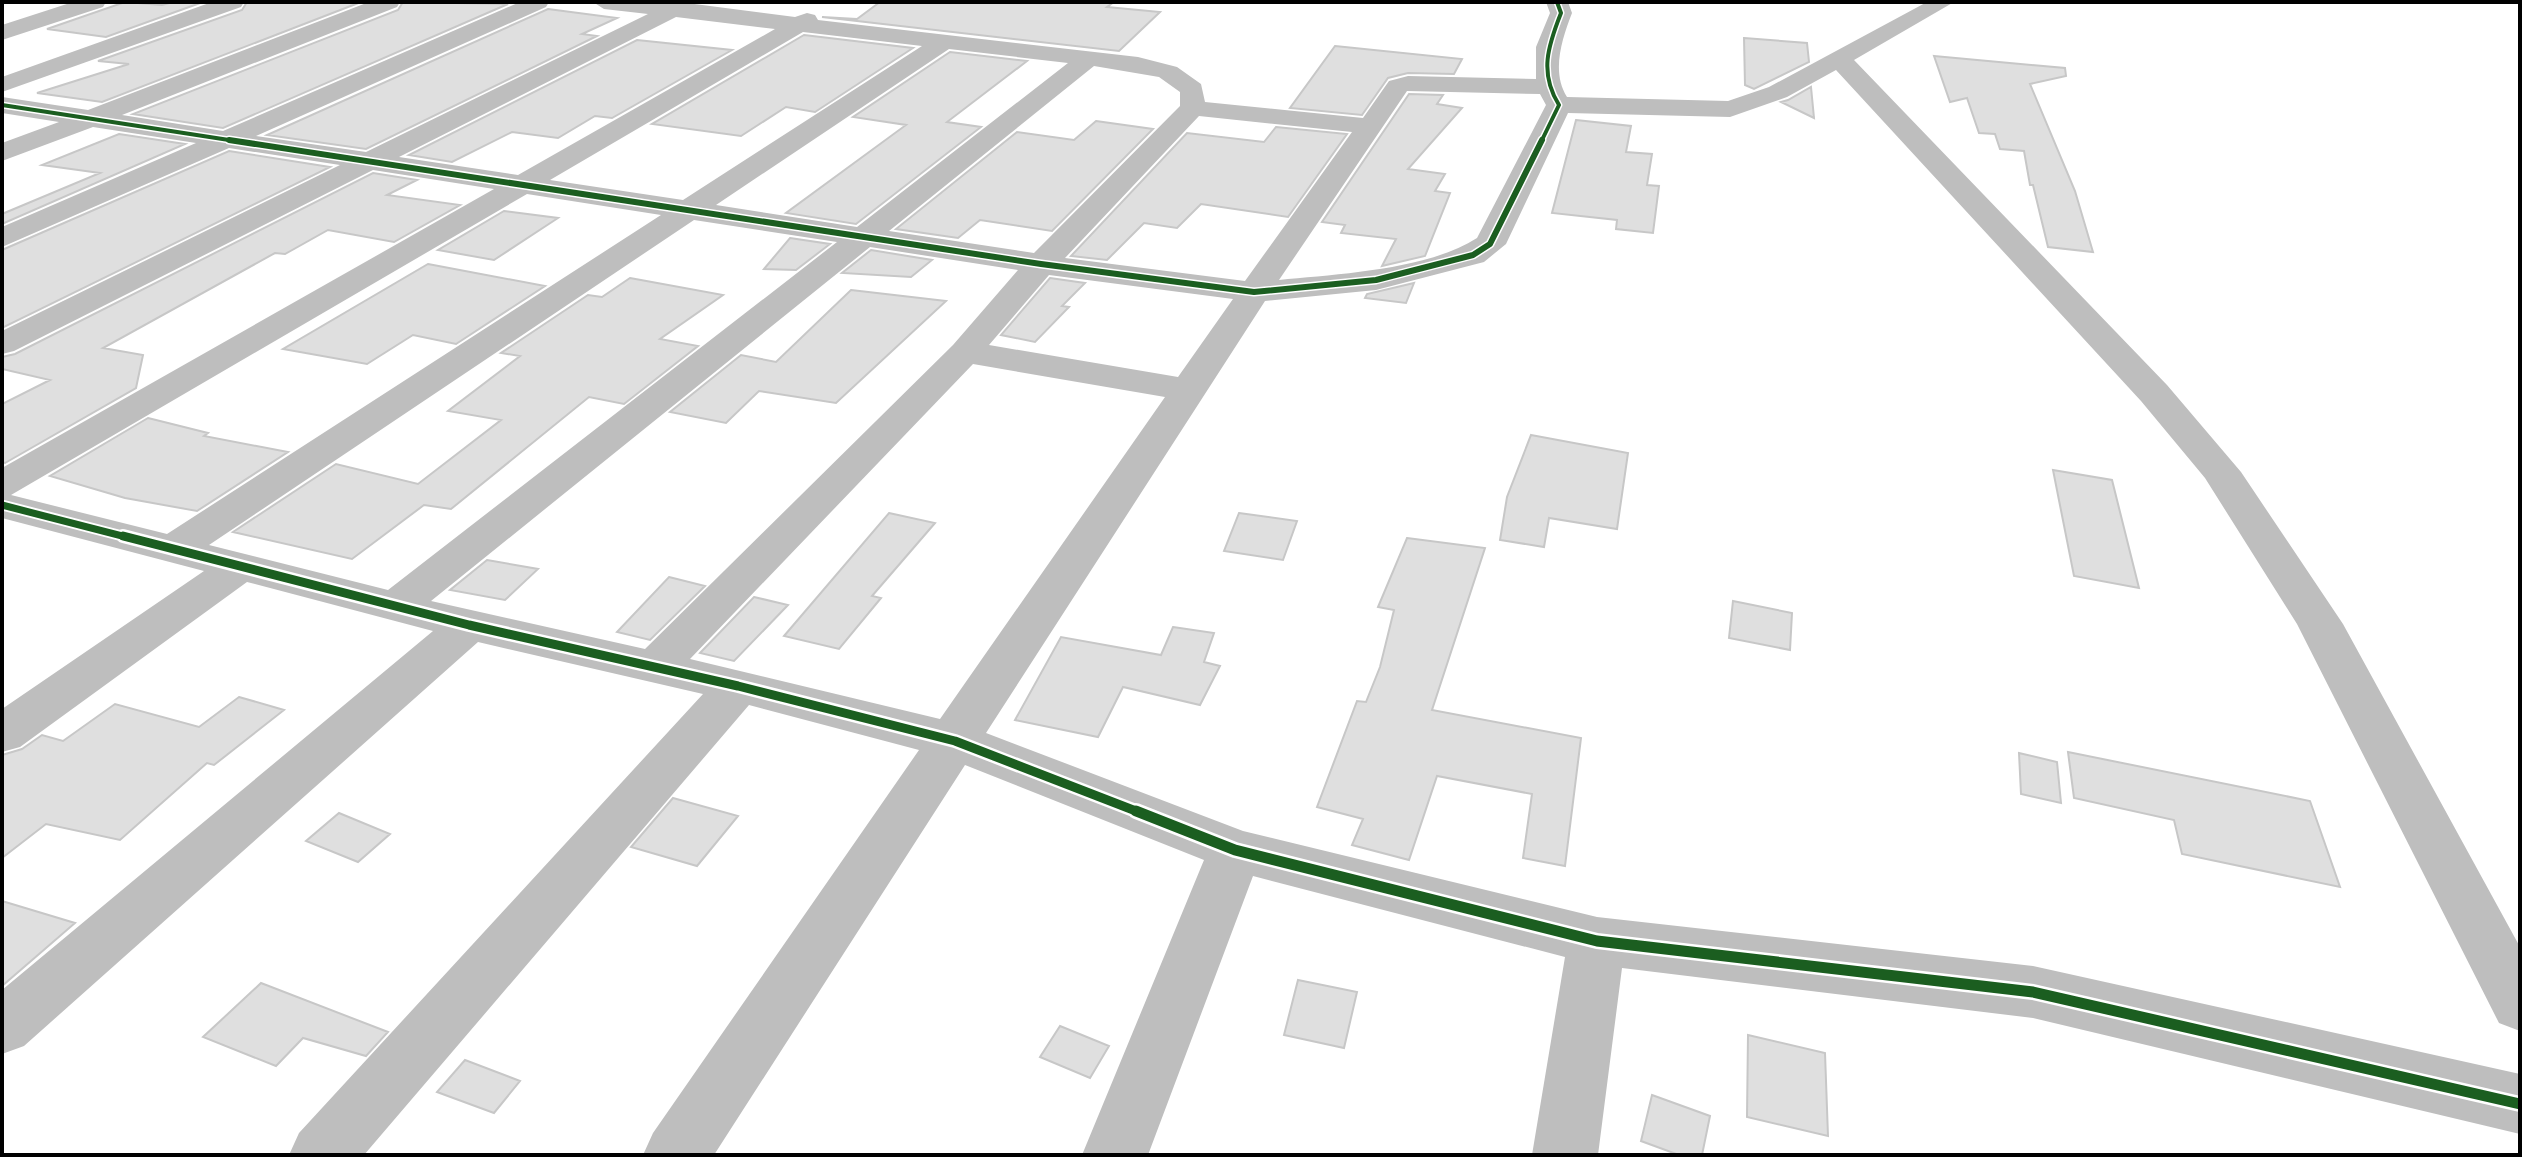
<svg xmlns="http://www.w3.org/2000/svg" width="2522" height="1157" font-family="Commissioner,sans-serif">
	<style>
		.building { fill: #dfdfdf; stroke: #c7c7c7; stroke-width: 2 }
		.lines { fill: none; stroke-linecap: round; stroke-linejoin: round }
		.minor { fill: #bebebe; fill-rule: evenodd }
		.cycleway-far4-casing { stroke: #fff; stroke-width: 7 }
		.cycleway-far3-casing { stroke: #fff; stroke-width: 9 }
		.cycleway-far2-casing { stroke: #fff; stroke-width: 11 }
		.cycleway-far1-casing { stroke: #fff; stroke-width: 14 }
		.cycleway-casing { stroke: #fff; stroke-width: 16 }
		.cycleway-far4 { stroke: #1b5e20; stroke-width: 4 }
		.cycleway-far3 { stroke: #1b5e20; stroke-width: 6 }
		.cycleway-far2 { stroke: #1b5e20; stroke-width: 7 }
		.cycleway-far1 { stroke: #1b5e20; stroke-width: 9 }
		.cycleway { stroke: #1b5e20; stroke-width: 11 }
	</style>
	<rect width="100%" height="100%" fill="#fff"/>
	<path class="building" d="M 125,2 L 162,5 L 173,2 L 203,2 L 106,37 L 47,29 Z
		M 247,2 L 361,2 L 102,102 L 37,93 L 129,64 L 98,61 L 242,10 Z
		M 403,2 L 508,4 L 223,128 L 133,114 L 398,10 Z
		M 880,2 L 1114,2 L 1107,7 L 1160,12 L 1119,51 L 822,17 L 857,19 Z
		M 548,9 L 617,18 L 582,34 L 597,36 L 366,149 L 267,135 Z
		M 804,35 L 913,48 L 815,112 L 786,107 L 741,136 L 652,124 Z
		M 1744,38 L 1807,43 L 1809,62 L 1754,89 L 1745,85 Z
		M 637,40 L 732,50 L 612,118 L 595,116 L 558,138 L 512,132 L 452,162 L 409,155 Z
		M 1335,46 L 1462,59 L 1454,74 L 1408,73 L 1388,78 L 1362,115 L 1290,108 Z
		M 950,52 L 1027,61 L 947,122 L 981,127 L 856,224 L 786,213 L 906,125 L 853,117 Z
		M 1934,56 L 2065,68 L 2066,76 L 2030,84 L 2075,191 L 2093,252 L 2048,247 L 2033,185 L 2030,185 L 2024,151 L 2000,149 L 1995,134 L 1979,133 L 1967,98 L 1950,102 Z
		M 1811,87 L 1814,118 L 1781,102 L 1788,100 Z
		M 1409,94 L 1443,95 L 1437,104 L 1462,108 L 1408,169 L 1445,174 L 1435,191 L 1450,193 L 1425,256 L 1382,266 L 1396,239 L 1341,233 L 1345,225 L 1322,222 Z
		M 1576,120 L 1631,126 L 1626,152 L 1652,154 L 1647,185 L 1659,186 L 1653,233 L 1616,229 L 1617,220 L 1552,213 Z
		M 1096,121 L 1153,129 L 1052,231 L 980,220 L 958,238 L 896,229 L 1017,132 L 1074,140 Z
		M 1276,127 L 1347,134 L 1288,217 L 1201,204 L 1177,228 L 1144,223 L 1107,260 L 1071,256 L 1187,133 L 1264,142 Z
		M 119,134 L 185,144 L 2,224 L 2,214 L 100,173 L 42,165 Z
		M 229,151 L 330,167 L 2,328 L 2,250 Z
		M 373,173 L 417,180 L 387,195 L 460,205 L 394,242 L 328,230 L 285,254 L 275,253 L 103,348 L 143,355 L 136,388 L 5,463 L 2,462 L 2,404 L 50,380 L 2,369 L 2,357 L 15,354 Z
		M 504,211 L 558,218 L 494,260 L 438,250 Z
		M 790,238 L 830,244 L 796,270 L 764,269 Z
		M 871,250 L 932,260 L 911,277 L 842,273 Z
		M 428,264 L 545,286 L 456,344 L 413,335 L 367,364 L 283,349 Z
		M 630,278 L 723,295 L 660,339 L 698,346 L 624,404 L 589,397 L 451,509 L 424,505 L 352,559 L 233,532 L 336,464 L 418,484 L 501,420 L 448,411 L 520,356 L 501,353 L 588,295 L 602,297 Z
		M 1050,278 L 1085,283 L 1062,306 L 1069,307 L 1035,342 L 1001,335 Z
		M 1414,283 L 1406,303 L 1365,298 L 1367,294 Z
		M 851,290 L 946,301 L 836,403 L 759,391 L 726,423 L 670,412 L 741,355 L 776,362 Z
		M 148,418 L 208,433 L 204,436 L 288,452 L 197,511 L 125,498 L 50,476 Z
		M 1531,435 L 1628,453 L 1617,529 L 1549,518 L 1544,547 L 1500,540 L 1507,497 Z
		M 2053,470 L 2112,480 L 2139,588 L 2074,576 Z
		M 889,513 L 935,523 L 872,596 L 881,598 L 839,649 L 784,636 Z
		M 1239,513 L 1297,521 L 1283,560 L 1224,551 Z
		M 1407,538 L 1485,548 L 1432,710 L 1581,738 L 1565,866 L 1523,858 L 1532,794 L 1437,776 L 1409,860 L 1352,845 L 1363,819 L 1317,807 L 1357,701 L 1366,702 L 1380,667 L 1394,610 L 1378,607 Z
		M 487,560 L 538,569 L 505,600 L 450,590 Z
		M 669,577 L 705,586 L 650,640 L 617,632 Z
		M 754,597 L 788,605 L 734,661 L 700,653 Z
		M 1733,601 L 1792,613 L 1790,650 L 1729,638 Z
		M 1173,627 L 1214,633 L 1204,662 L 1220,666 L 1200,705 L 1123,687 L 1098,737 L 1015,720 L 1061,637 L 1161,655 Z
		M 239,697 L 284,710 L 214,765 L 207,763 L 120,840 L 46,824 L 2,858 L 2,755 L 22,749 L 42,735 L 63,741 L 115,704 L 199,727 Z
		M 2068,752 L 2310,801 L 2340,887 L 2182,854 L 2174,820 L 2074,798 Z
		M 2019,753 L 2057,762 L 2061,803 L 2021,794 Z
		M 673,798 L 738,816 L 697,866 L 631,847 Z
		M 339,813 L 390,834 L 358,862 L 306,841 Z
		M 2,901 L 75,923 L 2,986 Z
		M 1298,980 L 1357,992 L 1344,1048 L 1284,1035 Z
		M 261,983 L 388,1032 L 366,1056 L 303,1038 L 276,1066 L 203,1037 Z
		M 1060,1026 L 1109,1046 L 1090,1078 L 1040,1057 Z
		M 1748,1035 L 1825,1053 L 1828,1136 L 1747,1117 Z
		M 465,1060 L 520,1081 L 494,1113 L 437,1092 Z
		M 1652,1095 L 1710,1116 L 1702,1155 L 1679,1155 L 1641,1141 Z"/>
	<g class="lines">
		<path class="minor" d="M 73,2 L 106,2 L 103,7 L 2,40 L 2,25 Z
			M 212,2 L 244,2 L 241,7 L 2,92 L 2,77 Z
			M 369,2 L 400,2 L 397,7 L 122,115 L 223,131 L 520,2 L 549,2 L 546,7 L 256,136 L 366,152 L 648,14 L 604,9 L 593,2 L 679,2 L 795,17 L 807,13 L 815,15 L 818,20 L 1138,57 L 1177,67 L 1201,84 L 1205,102 L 1363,118 L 1389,81 L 1408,76 L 1536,79 L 1536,47 L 1550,13 L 1546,2 L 1568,2 L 1572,13 C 1562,39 1551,72 1567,97 L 1728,101 L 1769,87 L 1927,2 L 1954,2 L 1854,60 L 2167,385 L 2241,472 L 2343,624 L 2520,947 L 2520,1031 L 2499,1023 L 2297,624 L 2205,478 L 2141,401 L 1836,70 L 1787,97 L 1730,117 L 1568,113 L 1506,244 L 1484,262 L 1376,290 L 1265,301 L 986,733 L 1243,831 L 1597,917 L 2033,966 L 2520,1074 L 2520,1134 L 2033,1018 L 1622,968 L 1598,1155 L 1532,1155 L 1565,957 L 1253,876 L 1148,1155 L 1082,1155 L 1204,860 L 965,765 L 714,1155 L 643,1155 L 653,1133 L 919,750 L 749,705 L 364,1155 L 289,1155 L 299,1133 L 703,694 L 478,642 L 24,1046 L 2,1054 L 2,990 L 433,631 L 247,582 L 20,747 L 2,752 L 2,709 L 204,571 L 2,518 L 2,468 L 494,189 L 373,170 L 14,351 L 2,354 L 2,331 L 340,165 L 229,148 L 2,247 L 2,227 L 196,143 L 93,127 L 2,161 L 2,143 L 59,122 L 2,113 L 2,97 L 88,110 ZM 676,17 L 775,29 L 518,175 L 399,157 ZM 803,32 L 922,46 L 683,200 L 550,180 ZM 949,49 L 1068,63 L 857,227 L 716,205 ZM 1094,66 L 1159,77 L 1180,92 L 1180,106 L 1034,253 L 889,231 ZM 1407,91 L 1540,94 L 1546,105 L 1477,238 C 1427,270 1338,274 1279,280 ZM 1199,116 L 1352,132 L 1245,281 L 1065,258 ZM 527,194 L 661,215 L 167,534 L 11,495 ZM 694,220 L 837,242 L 388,590 L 209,545 ZM 870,247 L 1018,270 L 953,345 L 645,649 L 431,601 ZM 1049,275 L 1233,299 L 1178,377 L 989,345 ZM 973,364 L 1165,397 L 940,719 L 690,659 Z"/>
		<g class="cycleway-far4-casing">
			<path id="cycleway-far4" d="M 2,105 L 242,142
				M 1541,142 L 1559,105 C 1539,73 1548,46 1561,13 L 1557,2"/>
		</g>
		<g class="cycleway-far3-casing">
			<path id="cycleway-far3" d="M 229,140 L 1041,264 L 1254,292 L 1376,280 L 1473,255 L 1490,244 L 1542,140"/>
		</g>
		<g class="cycleway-far2-casing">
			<path id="cycleway-far2" d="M 2,505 L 130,538"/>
		</g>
		<g class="cycleway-far1-casing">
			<path id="cycleway-far1" d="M 123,536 L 469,625 L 738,686 L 955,741 L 1141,813"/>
		</g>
		<g class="cycleway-casing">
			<path id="cycleway" d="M 1136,811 L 1235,850 L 1597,941 L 2033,992 L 2520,1104"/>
		</g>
		<use href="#cycleway-far4" class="cycleway-far4"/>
		<use href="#cycleway-far3" class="cycleway-far3"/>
		<use href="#cycleway-far2" class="cycleway-far2"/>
		<use href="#cycleway-far1" class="cycleway-far1"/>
		<use href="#cycleway" class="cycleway"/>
	</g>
	<rect width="2522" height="1157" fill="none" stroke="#000000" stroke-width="8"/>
</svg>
